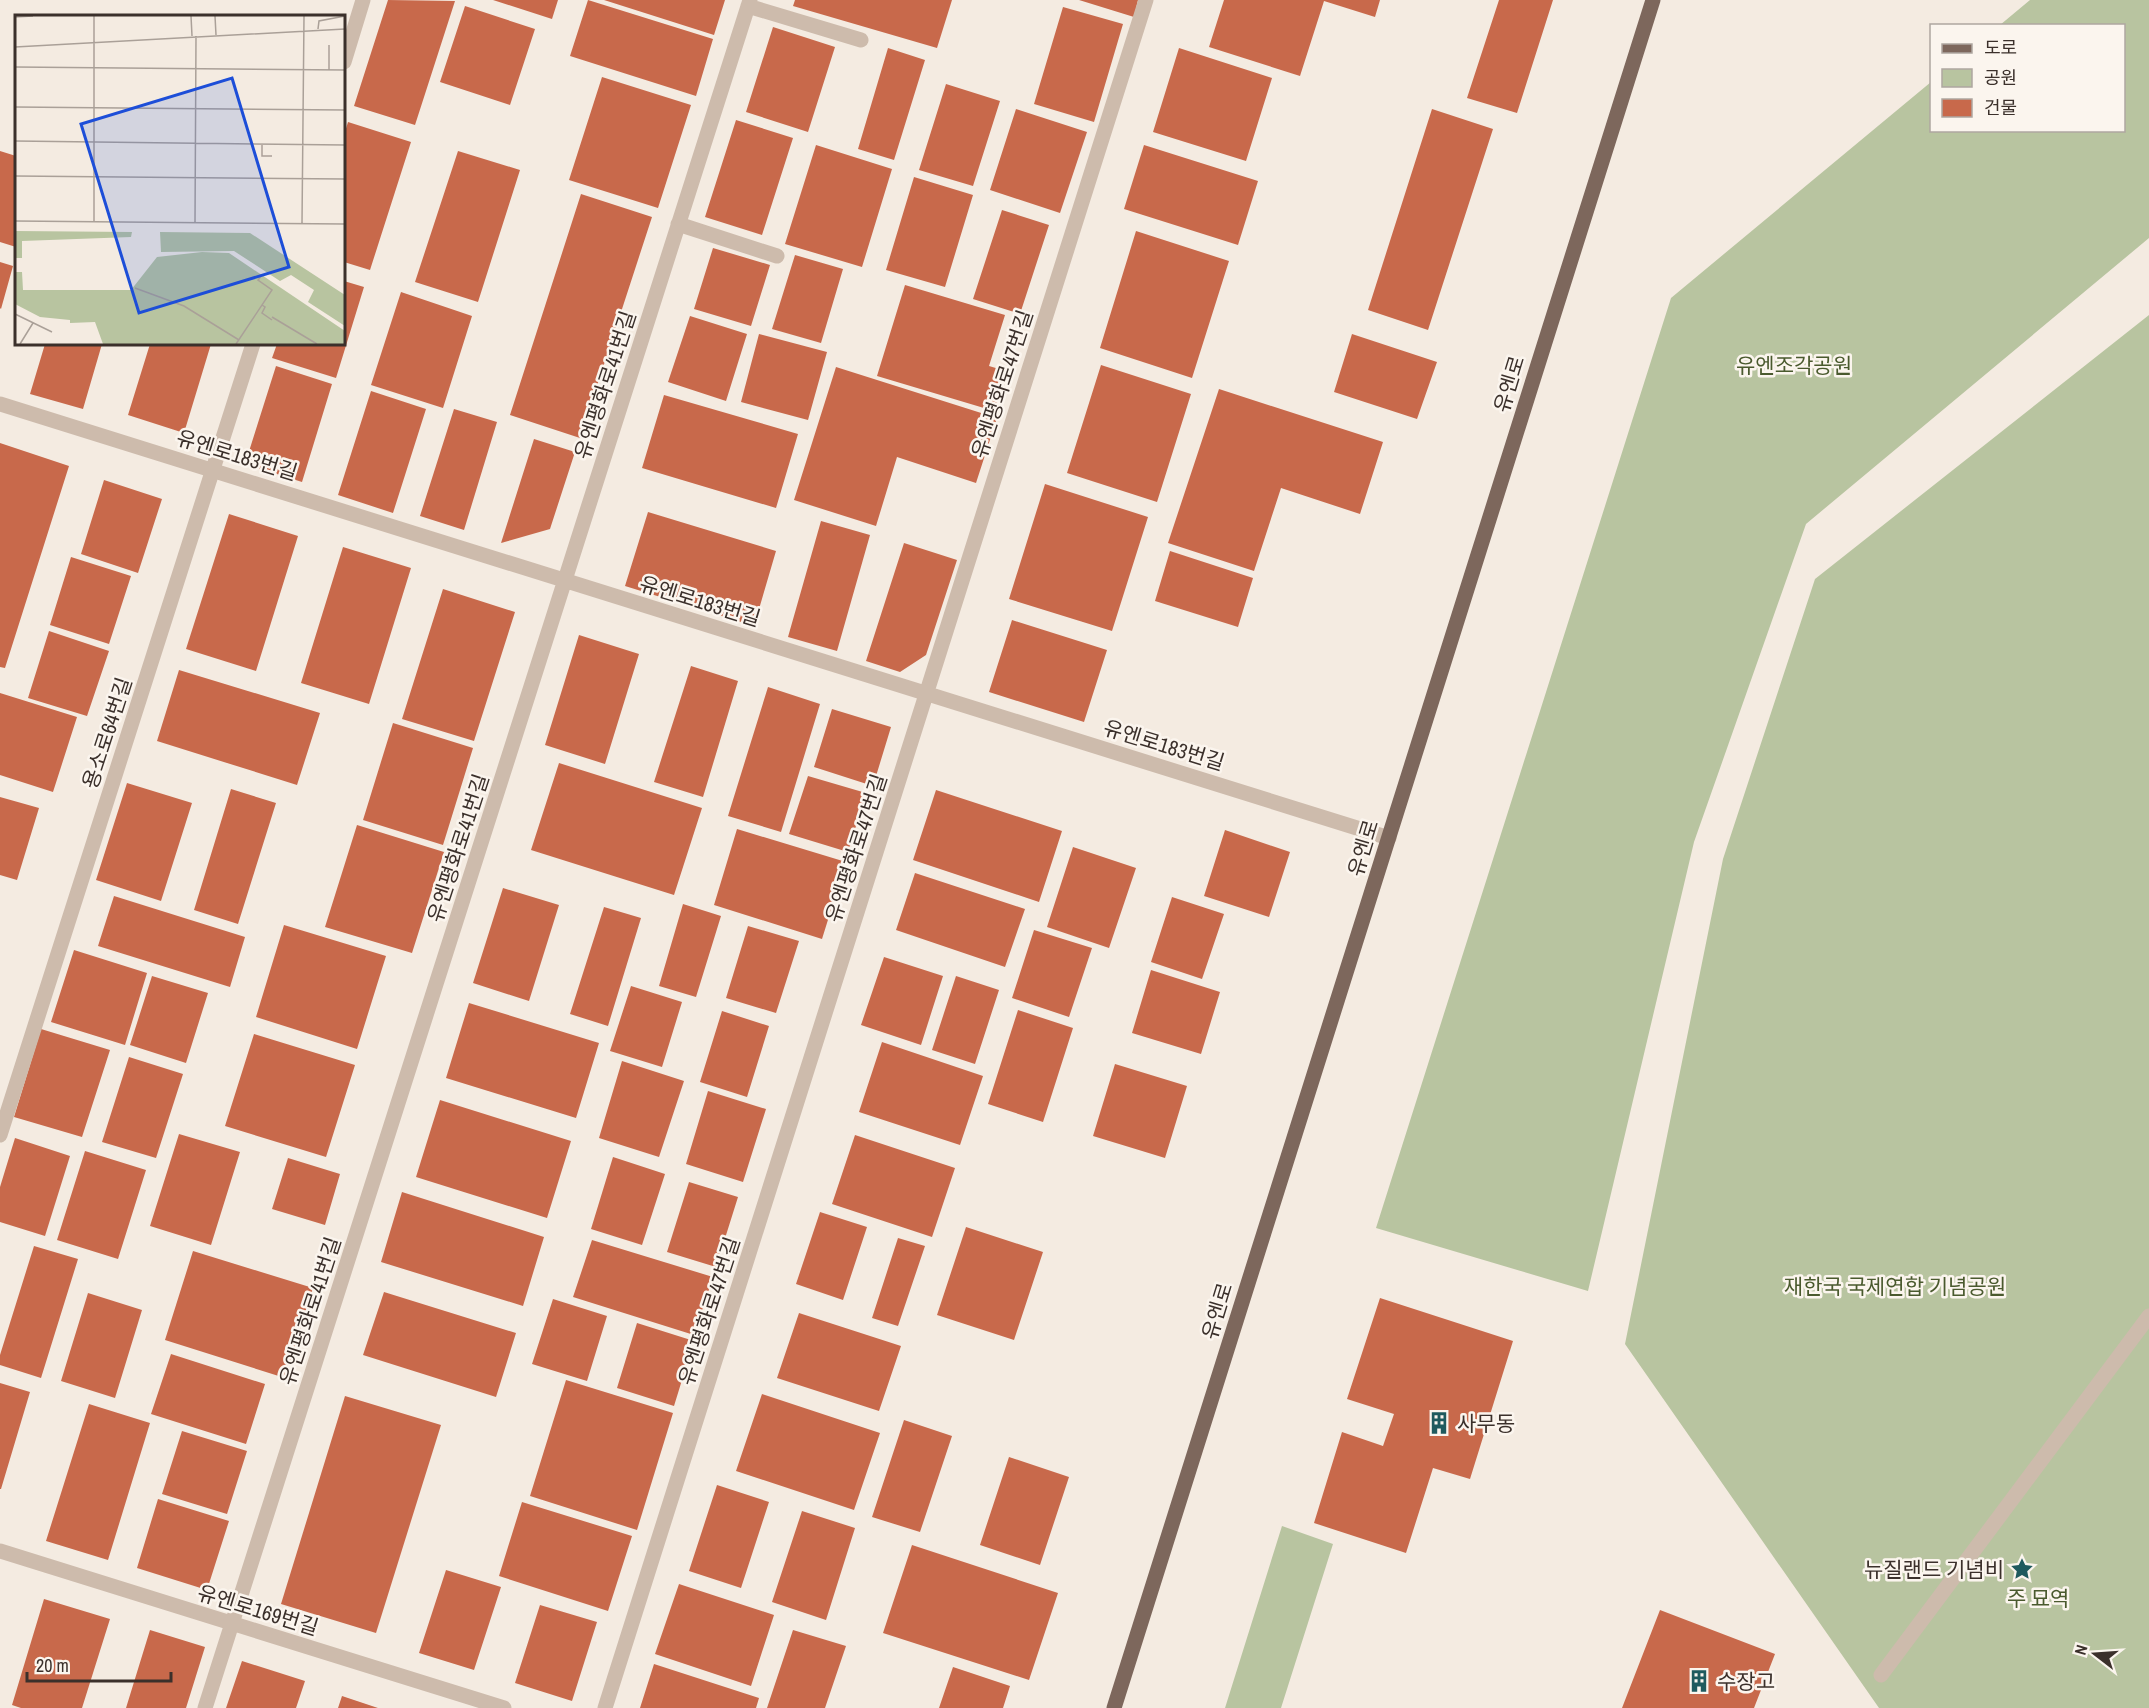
<svg xmlns="http://www.w3.org/2000/svg" width="2149" height="1708" font-family="'Archivo Narrow','Noto Sans KR',sans-serif">
	<style>
		.green { fill: #b8c4a0 }
		.building { fill: #c8694b }
		.lines { fill: none; stroke-linecap: round; stroke-linejoin: round }
		.minor { stroke: #cdbbac; stroke-width: 15 }
		.major { stroke: #7d675c; stroke-width: 15 }
		.labels { text-anchor: middle; dominant-baseline: central; stroke-width: 5; stroke-linejoin: round; paint-order: stroke }
		.park-label { font-size: 21px; fill: #4a5a2e; stroke: #fbf5ee }
		.street-label { font-size: 21px; fill: #3b302b; stroke: #fbf5ee }
		.poi-label { font-size: 21px; fill: #3b302b; stroke: #fbf5ee; text-anchor: start }
		.inset-road { fill: none; stroke: #aaa098; stroke-width: 1.5 }
		.view { fill: #1d4ed8; fill-opacity: 0.15; stroke: #1d4ed8; stroke-width: 3 }
		.inset-edge { fill: none; stroke: #3b302b; stroke-width: 3 }
	</style>
	<rect width="100%" height="100%" fill="#f4ebe1"/>
	<path class="green" d="M 2030,0 L 2149,0 L 2149,238 L 1806,524 L 1694,842 L 1588,1291 L 1376,1228 L 1671,298 L 1931,82 L 1932,130 L 2124,130 L 2124,26 L 2000,25 Z
		M 2149,315 L 2149,1708 L 1879,1708 L 1625,1344 L 1723,859 L 1815,579 Z
		M 1282,1526 L 1333,1544 L 1281,1708 L 1225,1708 Z"/>
	<path class="building" d="M 388,0 L 455,1 L 415,125 L 354,106 Z
		M 493,0 L 558,0 L 552,19 Z
		M 588,0 L 713,39 L 696,96 L 570,56 Z
		M 604,0 L 725,0 L 714,35 Z
		M 795,0 L 952,0 L 937,48 L 793,6 Z
		M 1079,0 L 1138,0 L 1134,17 Z
		M 1224,0 L 1380,0 L 1375,17 L 1324,1 L 1300,76 L 1209,47 Z
		M 1499,0 L 1553,0 L 1517,113 L 1467,98 Z
		M 465,6 L 535,29 L 510,105 L 440,82 Z
		M 1063,7 L 1123,24 L 1094,122 L 1034,104 Z
		M 773,27 L 835,47 L 808,132 L 746,112 Z
		M 888,48 L 925,60 L 894,160 L 858,149 Z
		M 1179,48 L 1272,78 L 1246,161 L 1153,132 Z
		M 602,77 L 691,105 L 658,208 L 569,180 Z
		M 946,84 L 1000,101 L 973,186 L 919,170 Z
		M 1016,109 L 1087,132 L 1060,213 L 990,190 Z
		M 1432,109 L 1493,129 L 1428,330 L 1368,310 Z
		M 736,120 L 793,138 L 762,235 L 705,217 Z
		M 348,122 L 411,142 L 370,270 L 344,262 L 344,135 Z
		M 816,145 L 892,169 L 862,267 L 785,244 Z
		M 1144,145 L 1258,181 L 1238,245 L 1124,209 Z
		M 0,151 L 16,156 L 16,247 L 0,242 Z
		M 458,151 L 520,170 L 478,302 L 415,282 Z
		M 914,177 L 973,195 L 945,287 L 886,270 Z
		M 581,194 L 652,217 L 580,438 L 510,415 Z
		M 1002,210 L 1049,225 L 1020,314 L 973,299 Z
		M 1136,231 L 1229,261 L 1192,378 L 1100,348 Z
		M 713,248 L 770,265 L 751,326 L 694,309 Z
		M 795,255 L 843,269 L 821,343 L 772,329 Z
		M 0,262 L 13,266 L 1,309 L 0,308 Z
		M 344,281 L 364,287 L 336,378 L 272,358 L 277,344 L 344,344 Z
		M 905,285 L 1005,315 L 989,366 L 1006,371 L 994,411 L 877,376 Z
		M 401,292 L 472,316 L 443,408 L 371,385 Z
		M 690,316 L 747,334 L 726,401 L 668,382 Z
		M 759,334 L 827,352 L 808,420 L 741,402 Z
		M 1352,334 L 1437,362 L 1417,419 L 1334,392 Z
		M 45,344 L 102,344 L 83,409 L 30,394 Z
		M 150,344 L 211,344 L 184,433 L 128,415 Z
		M 1101,365 L 1191,394 L 1157,502 L 1067,473 Z
		M 276,366 L 332,384 L 302,482 L 245,464 Z
		M 836,367 L 997,418 L 976,483 L 897,457 L 876,526 L 794,500 Z
		M 1219,389 L 1383,442 L 1360,514 L 1281,488 L 1254,571 L 1168,543 Z
		M 371,391 L 426,409 L 393,513 L 338,495 Z
		M 664,395 L 798,434 L 776,508 L 642,468 Z
		M 454,409 L 497,422 L 464,530 L 420,516 Z
		M 534,439 L 575,452 L 550,529 L 501,543 Z
		M 0,443 L 69,466 L 5,668 L 0,667 Z
		M 104,480 L 162,499 L 138,573 L 81,554 Z
		M 1045,484 L 1148,517 L 1112,631 L 1009,599 Z
		M 648,512 L 776,551 L 754,626 L 625,586 Z
		M 229,514 L 298,536 L 256,671 L 186,649 Z
		M 821,521 L 870,535 L 837,651 L 788,637 Z
		M 904,543 L 957,560 L 926,655 L 900,672 L 866,661 Z
		M 343,547 L 411,568 L 369,704 L 301,683 Z
		M 1170,551 L 1253,578 L 1238,627 L 1155,601 Z
		M 71,557 L 131,576 L 109,644 L 50,625 Z
		M 443,589 L 515,612 L 474,741 L 402,719 Z
		M 1012,620 L 1107,650 L 1084,722 L 989,692 Z
		M 49,631 L 109,651 L 87,716 L 28,698 Z
		M 579,635 L 639,654 L 605,764 L 545,745 Z
		M 691,666 L 738,681 L 703,797 L 654,782 Z
		M 179,670 L 320,713 L 297,785 L 157,741 Z
		M 768,687 L 820,704 L 781,832 L 728,816 Z
		M 0,693 L 77,717 L 53,792 L 0,775 Z
		M 832,709 L 891,727 L 873,786 L 814,767 Z
		M 393,723 L 473,748 L 443,845 L 363,820 Z
		M 559,763 L 702,808 L 674,895 L 531,850 Z
		M 808,776 L 866,793 L 848,852 L 789,834 Z
		M 127,783 L 192,803 L 161,901 L 96,880 Z
		M 231,789 L 276,803 L 238,924 L 194,910 Z
		M 936,790 L 1062,831 L 1039,902 L 913,860 Z
		M 0,797 L 39,808 L 17,880 L 0,875 Z
		M 357,825 L 444,852 L 412,953 L 325,927 Z
		M 737,829 L 846,862 L 822,939 L 714,905 Z
		M 1225,830 L 1290,852 L 1269,917 L 1204,896 Z
		M 1073,847 L 1136,868 L 1109,948 L 1047,927 Z
		M 915,873 L 1025,909 L 1005,967 L 896,930 Z
		M 503,888 L 559,905 L 529,1001 L 473,983 Z
		M 114,896 L 245,937 L 230,987 L 98,946 Z
		M 1172,897 L 1224,914 L 1202,979 L 1151,962 Z
		M 683,904 L 721,916 L 696,997 L 659,986 Z
		M 604,907 L 641,918 L 608,1026 L 570,1014 Z
		M 284,925 L 386,956 L 357,1049 L 256,1017 Z
		M 748,926 L 799,941 L 776,1013 L 726,998 Z
		M 1034,930 L 1092,948 L 1069,1017 L 1012,998 Z
		M 74,950 L 147,973 L 125,1045 L 51,1022 Z
		M 884,957 L 943,976 L 921,1045 L 861,1025 Z
		M 1151,970 L 1220,992 L 1201,1054 L 1132,1033 Z
		M 152,976 L 208,993 L 186,1063 L 130,1045 Z
		M 956,976 L 999,990 L 975,1064 L 932,1050 Z
		M 631,986 L 682,1002 L 662,1067 L 610,1051 Z
		M 469,1003 L 599,1043 L 576,1118 L 446,1078 Z
		M 1018,1010 L 1073,1028 L 1043,1122 L 988,1104 Z
		M 722,1011 L 769,1026 L 747,1097 L 700,1082 Z
		M 41,1029 L 110,1050 L 82,1137 L 14,1117 Z
		M 254,1034 L 355,1065 L 326,1157 L 225,1126 Z
		M 882,1042 L 983,1076 L 960,1145 L 859,1112 Z
		M 129,1057 L 183,1074 L 156,1158 L 102,1142 Z
		M 622,1061 L 684,1081 L 659,1157 L 599,1138 Z
		M 1115,1064 L 1187,1086 L 1165,1158 L 1093,1136 Z
		M 708,1091 L 766,1109 L 743,1182 L 686,1164 Z
		M 440,1100 L 571,1141 L 547,1218 L 416,1177 Z
		M 179,1134 L 240,1152 L 211,1245 L 150,1226 Z
		M 855,1135 L 955,1168 L 932,1237 L 832,1204 Z
		M 15,1138 L 70,1156 L 45,1236 L 0,1222 L 0,1187 Z
		M 85,1151 L 146,1170 L 118,1259 L 57,1240 Z
		M 613,1157 L 665,1174 L 642,1245 L 591,1229 Z
		M 288,1158 L 340,1174 L 325,1225 L 272,1209 Z
		M 689,1182 L 738,1197 L 716,1267 L 667,1252 Z
		M 402,1192 L 544,1237 L 523,1306 L 381,1262 Z
		M 820,1212 L 867,1227 L 843,1300 L 796,1284 Z
		M 966,1227 L 1043,1252 L 1014,1340 L 937,1315 Z
		M 898,1238 L 925,1246 L 898,1326 L 872,1318 Z
		M 592,1240 L 713,1277 L 694,1335 L 573,1297 Z
		M 34,1246 L 78,1259 L 41,1378 L 0,1365 L 0,1355 Z
		M 193,1251 L 313,1288 L 285,1378 L 165,1340 Z
		M 384,1292 L 516,1333 L 496,1397 L 363,1355 Z
		M 88,1293 L 142,1310 L 115,1398 L 61,1381 Z
		M 1380,1298 L 1513,1341 L 1470,1479 L 1433,1468 L 1406,1553 L 1314,1523 L 1342,1432 L 1383,1446 L 1394,1414 L 1347,1399 Z
		M 553,1299 L 607,1316 L 587,1381 L 532,1364 Z
		M 799,1313 L 901,1346 L 879,1411 L 777,1378 Z
		M 637,1323 L 694,1341 L 674,1406 L 617,1388 Z
		M 171,1354 L 265,1384 L 246,1444 L 151,1414 Z
		M 566,1380 L 673,1413 L 637,1530 L 530,1496 Z
		M 0,1383 L 30,1392 L 1,1489 L 0,1489 Z
		M 762,1394 L 880,1433 L 854,1510 L 736,1471 Z
		M 345,1396 L 441,1425 L 376,1633 L 281,1604 Z
		M 89,1404 L 150,1423 L 108,1560 L 46,1541 Z
		M 904,1420 L 952,1436 L 920,1532 L 872,1517 Z
		M 182,1431 L 247,1451 L 227,1514 L 162,1494 Z
		M 1009,1457 L 1069,1477 L 1040,1565 L 980,1545 Z
		M 717,1485 L 769,1502 L 741,1588 L 689,1571 Z
		M 158,1499 L 229,1521 L 207,1590 L 137,1568 Z
		M 522,1502 L 632,1536 L 608,1611 L 499,1576 Z
		M 802,1511 L 855,1528 L 826,1620 L 772,1602 Z
		M 912,1545 L 1058,1593 L 1029,1680 L 883,1633 Z
		M 446,1570 L 501,1587 L 474,1670 L 419,1653 Z
		M 679,1584 L 774,1615 L 751,1686 L 655,1654 Z
		M 44,1599 L 110,1619 L 82,1708 L 21,1708 L 12,1705 Z
		M 540,1605 L 597,1622 L 572,1701 L 515,1683 Z
		M 1660,1610 L 1775,1654 L 1754,1708 L 1622,1708 Z
		M 150,1630 L 205,1647 L 186,1708 L 126,1708 Z
		M 793,1630 L 846,1646 L 825,1708 L 767,1708 Z
		M 242,1661 L 305,1681 L 296,1708 L 226,1708 Z
		M 654,1664 L 759,1698 L 756,1708 L 640,1708 Z
		M 953,1667 L 1010,1686 L 1003,1708 L 939,1708 Z
		M 342,1696 L 378,1708 L 338,1708 Z"/>
	<g class="lines">
		<path class="minor" d="M 748,6 L 861,40
			M 344,62 L 363,0
			M 678,224 L 777,256
			M 0,404 L 1389,838
			M 0,1135 L 253,344
			M 0,1551 L 504,1708
			M 1881,1675 L 2149,1316
			M 205,1708 L 750,0
			M 605,1708 L 1146,0"/>
		<path class="major" d="M 1114,1708 L 1653,0"/>
	</g>
	<defs>
		<g id="building-bare" transform="scale(1.8)"><path d="M-4-6H4V6H1V3H-1V6H-4ZM-2.5-4.3h1.7v1.8h-1.7ZM.8-4.3h1.7v1.8H.8ZM-2.5-1h1.7V.8h-1.7ZM.8-1h1.7V.8H.8Z" fill="#1f5a5e" stroke="#fbf5ee" stroke-width="2.5" paint-order="stroke"/></g>
		<g id="sight-bare" transform="scale(1.8)"><path d="M0-6L1.8-2.2L6-1.7L2.9 1.2L3.7 5.4L0 3.3L-3.7 5.4L-2.9 1.2L-6-1.7L-1.8-2.2Z" fill="#1f5a5e" stroke="#fbf5ee" stroke-width="2.5" paint-order="stroke"/></g>
	</defs>
	<g fill-rule="evenodd">
		<use href="#building-bare" x="1439" y="1423"/>
		<use href="#sight-bare" x="2022" y="1569"/>
		<use href="#building-bare" x="1699" y="1681"/>
	</g>
	<g class="labels">
		<g class="park-label">
			<text x="1794" y="365">유엔조각공원</text>
			<text x="1895" y="1286">재한국 국제연합 기념공원</text>
			<text x="2038" y="1598">주 묘역</text>
		</g>
		<g class="street-label">
			<text transform="translate(1002 384) rotate(-72)">유엔평화로47번길</text>
			<text transform="translate(1509 384) rotate(-73)">유엔로</text>
			<text transform="translate(605 385) rotate(-72)">유엔평화로41번길</text>
			<text transform="translate(237 455) rotate(17)">유엔로183번길</text>
			<text transform="translate(700 601) rotate(17)">유엔로183번길</text>
			<text transform="translate(107 733) rotate(-72)">용소로64번길</text>
			<text transform="translate(1164 745) rotate(17)">유엔로183번길</text>
			<text transform="translate(458 848) rotate(-72)">유엔평화로41번길</text>
			<text transform="translate(856 848) rotate(-72)">유엔평화로47번길</text>
			<text transform="translate(1363 848) rotate(-73)">유엔로</text>
			<text transform="translate(310 1311) rotate(-72)">유엔평화로41번길</text>
			<text transform="translate(709 1311) rotate(-72)">유엔평화로47번길</text>
			<text transform="translate(1217 1311) rotate(-73)">유엔로</text>
			<text transform="translate(258 1610) rotate(17)">유엔로169번길</text>
		</g>
		<g class="poi-label">
			<text x="1457" y="1423">사무동</text>
			<text x="2004" y="1569" text-anchor="end">뉴질랜드 기념비</text>
			<text x="1717" y="1681">수장고</text>
		</g>
	</g>
	<g transform="translate(15 15)">
		<rect width="330" height="330" fill="#f4ebe1"/>
		<path d="M 0,216 L 117,217 L 116,222 L 7,226 L 7,243 L 0,243 ZM 145,217 L 235,218 L 330,280 L 330,311 L 293,287 L 299,275 L 276,260 L 265,266 L 219,236 L 146,237 ZM 187,237 L 214,238 L 330,316 L 330,329 L 88,329 L 80,307 L 55,308 L 55,305 L 25,302 L 0,289 L 0,257 L 7,257 L 8,275 L 116,275 L 142,242 Z" fill="#b8c4a0"/>
		<path class="inset-road" d="M 79,1 L 79,207M 176,1 L 177,21M 200,1 L 201,20M 0,2 L 18,1M 303,14 L 304,6 L 330,1M 0,32 L 330,14M 0,52 L 330,55M 314,55 L 314,30M 0,92 L 330,95M 0,126 L 330,130M 247,129 L 247,141 L 257,141M 0,161 L 330,164M 0,206 L 330,209M 180,207 L 181,21M 287,208 L 289,1M 120,273 L 169,291 L 224,325M 247,290 L 250,292 L 247,298 L 257,305M 0,299 L 37,317M 257,302 L 302,329M 5,329 L 18,308M 221,329 L 257,275 L 243,265 L 247,260"/>
		<path class="view" d="M 217,63 L 274,252 L 124,298 L 66,109 Z"/>
		<rect width="330" height="330" class="inset-edge"/>
	</g>
	<rect x="1930" y="24" width="195" height="108" fill="#fbf5ee" stroke="#aea6a0" stroke-width="1.5"/>
	<rect x="1942" y="44" width="30" height="9" fill="#7d675c" stroke="#aea6a0" stroke-width="1.5"/>
	<text x="1984" y="54" font-size="18" fill="#3b302b">도로</text>
	<rect x="1942" y="69" width="30" height="18" fill="#b8c4a0" stroke="#aea6a0" stroke-width="1.5"/>
	<text x="1984" y="84" font-size="18" fill="#3b302b">공원</text>
	<rect x="1942" y="99" width="30" height="18" fill="#c8694b" stroke="#aea6a0" stroke-width="1.5"/>
	<text x="1984" y="114" font-size="18" fill="#3b302b">건물</text>
	<g transform="translate(2095 1654) rotate(287)" stroke="#fbf5ee" stroke-width="4.5" paint-order="stroke">
	<path d="M0-4.5L10 22L0 15L-10 22Z" fill="#3b302b"/>
	<text y="-9" font-size="16" font-weight="bold" text-anchor="middle" fill="#3b302b">N</text>
	</g>
	<path d="M27 1672v9h144v-9" fill="none" stroke="#3b302b" stroke-width="3"/>
	<text x="36" y="1672" font-size="18" fill="#3b302b" stroke="#fbf5ee" stroke-width="4.5" paint-order="stroke">20 m</text>
</svg>
